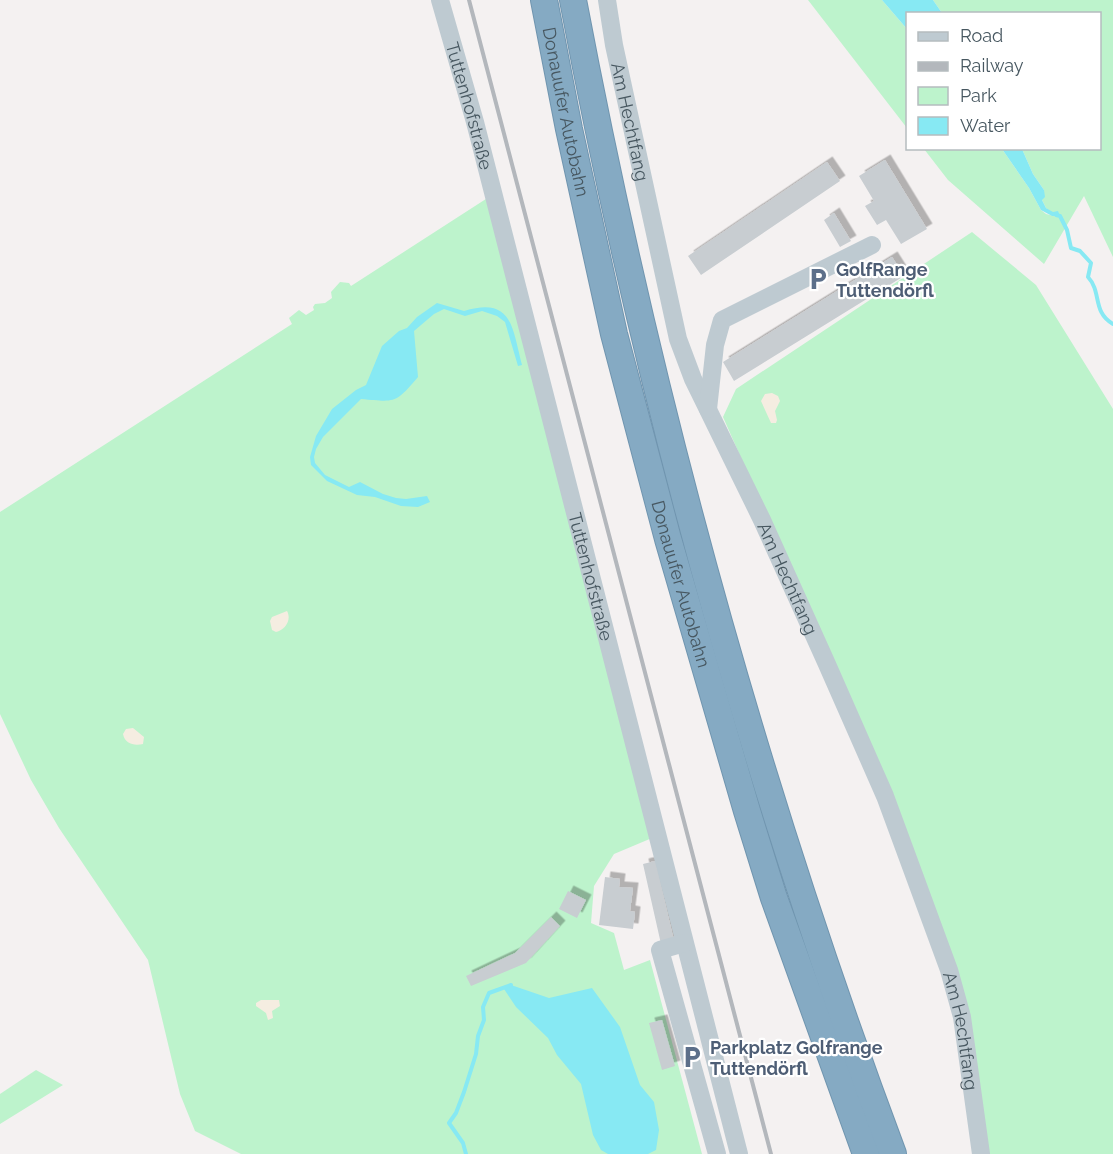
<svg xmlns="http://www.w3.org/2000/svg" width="1113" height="1154" font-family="Raleway,sans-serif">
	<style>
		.green { fill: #bdf3cc }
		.sand { fill: #f5ede1 }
		.water { fill: #87e9f3 }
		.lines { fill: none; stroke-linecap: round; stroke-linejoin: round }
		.stream { stroke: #87e9f3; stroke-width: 4 }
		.building { fill: #c8cdd1; filter: url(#shadow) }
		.highway-casing { stroke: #7095af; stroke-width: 28 }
		.minor { stroke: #becad1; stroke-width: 18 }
		.highway { stroke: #85aac3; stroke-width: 26 }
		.rail { stroke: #b3b7bc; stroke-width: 4 }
		.labels { text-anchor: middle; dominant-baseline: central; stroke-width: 4.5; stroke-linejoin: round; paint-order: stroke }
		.street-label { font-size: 18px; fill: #475760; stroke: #fff }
		.service-label { font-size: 18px; font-weight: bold; fill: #4e5e75; stroke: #fff; text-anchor: start }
	</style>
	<defs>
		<filter id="shadow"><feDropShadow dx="5.5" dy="-5.5" stdDeviation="0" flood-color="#0004"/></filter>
	</defs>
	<rect width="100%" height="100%" fill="#f4f1f1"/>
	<path class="green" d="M 808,0 L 882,0 L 907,29 L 907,128 Z
		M 933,0 L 1113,0 L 1113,257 L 1084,196 L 1044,264 L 948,180 L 924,149 L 1002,149 L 1029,188 L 1041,210 L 1046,214 L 1058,217 L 1046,208 L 1042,200 L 1044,190 L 1033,174 L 1022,149 L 1100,148 L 1100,14 L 942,13 Z
		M 489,197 L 652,838 L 614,854 L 594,886 L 591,923 L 614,933 L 624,970 L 650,960 L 702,1154 L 241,1154 L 195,1131 L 180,1094 L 148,960 L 59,828 L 31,780 L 0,714 L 0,512 L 292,324 L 289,318 L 299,310 L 306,315 L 314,310 L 313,307 L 315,304 L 325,303 L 332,298 L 331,292 L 340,282 L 349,283 L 351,286 Z
		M 972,232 L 1036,285 L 1113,409 L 1113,1154 L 985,1154 L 969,1040 L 849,703 L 723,417 L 736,389 Z
		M 36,1070 L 63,1085 L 0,1124 L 0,1094 Z"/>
	<path class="sand" d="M 772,393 L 778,396 L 780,401 L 775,411 L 777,420 L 776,423 L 771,423 L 761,401 L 765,394 Z
		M 287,611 C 292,620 285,630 276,632 L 272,630 L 270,621 L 272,617 Z
		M 133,728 L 144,737 L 143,744 C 134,746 125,744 123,734 L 126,729 Z
		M 261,1000 L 279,1000 L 280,1006 L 272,1011 L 273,1018 L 268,1020 L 266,1013 L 256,1006 L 256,1003 Z"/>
	<path class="water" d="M 882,0 L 933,0 L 942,13 L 908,14 L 907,29 Z
		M 1002,149 L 1022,149 L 1033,174 L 1044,190 L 1045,197 L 1042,200 L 1046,208 L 1053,212 L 1058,211 L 1060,216 L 1052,216 L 1041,210 L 1029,188 Z
		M 437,303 L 464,311 C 513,296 512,328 522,365 L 518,366 L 505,322 L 497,316 L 482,311 L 465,316 L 444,309 L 434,314 L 414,331 L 418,377 C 395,404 396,402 361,399 L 323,437 L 316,449 L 314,457 L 315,463 L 325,475 L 349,487 L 360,482 L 383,494 L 396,498 L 406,499 L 427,496 L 430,502 L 418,507 L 401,506 L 375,497 L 357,495 L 327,481 L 311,465 L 310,457 L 316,436 L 332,409 L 356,390 L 366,385 L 382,346 L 399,331 L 407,328 L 417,317 Z
		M 511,985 L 549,998 L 592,988 L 620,1027 L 640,1085 L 654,1102 L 659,1130 L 656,1150 L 648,1154 L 608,1154 L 601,1150 L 593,1135 L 581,1084 L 557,1055 L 548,1038 L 516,1007 L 504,989 Z"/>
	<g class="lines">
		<path class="stream" d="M 1056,215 L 1060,216 L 1067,230 L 1071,248 L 1080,251 L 1091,263 L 1088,277 C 1102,292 1092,312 1113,324
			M 466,1154 L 463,1143 L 449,1123 L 456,1113 L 464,1092 L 476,1054 L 478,1036 L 484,1020 L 483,1007 L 489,993 L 511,985"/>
	</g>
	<path class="building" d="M 885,160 L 927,229 L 901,244 L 886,220 L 877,225 L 865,206 L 874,201 L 859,176 Z
		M 827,162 L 840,181 L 701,275 L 688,256 Z
		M 834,213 L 851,241 L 840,247 L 824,220 Z
		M 892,257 L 904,276 L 734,381 L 723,362 Z
		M 655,861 L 674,941 L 661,944 L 643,864 Z
		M 605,877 L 620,879 L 619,887 L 633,888 L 630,911 L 635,912 L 633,929 L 599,925 Z
		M 568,891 L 586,900 L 577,918 L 559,909 Z
		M 551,917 L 560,926 L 526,963 L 471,986 L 466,976 L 515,953 Z
		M 662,1020 L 675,1066 L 662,1070 L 649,1023 Z"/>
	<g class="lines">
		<g class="highway-casing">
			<g id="highway">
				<path id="s3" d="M 544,0 L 569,129 L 614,334 L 668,539 L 747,811 L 774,898 L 866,1154"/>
				<path d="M 573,0 C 647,392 753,780 893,1154"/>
			</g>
		</g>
		<g class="minor">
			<path id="s1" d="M 440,0 L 475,122 L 739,1154"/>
			<path id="s2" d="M 607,0 L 614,45 L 678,339 L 693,379 L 762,520 L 826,662 L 885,796 L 913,872 L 949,970 L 962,1017 L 981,1154"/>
			<path d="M 708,409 L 715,345 L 722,320 L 872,245"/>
			<path d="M 684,943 L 660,950 L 717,1154"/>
		</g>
		<use href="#highway" class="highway"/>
		<path class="rail" d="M 469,0 L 771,1154"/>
	</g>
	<defs>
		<g id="parking-bare" transform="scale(1.8)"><path d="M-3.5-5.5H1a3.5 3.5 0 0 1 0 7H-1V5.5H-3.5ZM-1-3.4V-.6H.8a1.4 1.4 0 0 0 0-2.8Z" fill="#5c6f8a" stroke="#fff" stroke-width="2.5" paint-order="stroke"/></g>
	</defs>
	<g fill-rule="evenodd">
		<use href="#parking-bare" x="818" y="279"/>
		<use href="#parking-bare" x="692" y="1057"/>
	</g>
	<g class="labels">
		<g class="street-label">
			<text stroke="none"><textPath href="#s1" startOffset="110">Tuttenhofstraße</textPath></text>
			<text stroke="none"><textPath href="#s3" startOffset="114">Donauufer Autobahn</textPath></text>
			<text stroke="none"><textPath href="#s2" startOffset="124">Am Hechtfang</textPath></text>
			<text stroke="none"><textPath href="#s1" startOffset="596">Tuttenhofstraße</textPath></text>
			<text stroke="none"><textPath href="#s2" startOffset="610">Am Hechtfang</textPath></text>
			<text stroke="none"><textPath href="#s3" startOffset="600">Donauufer Autobahn</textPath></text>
			<text stroke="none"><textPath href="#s2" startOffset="1096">Am Hechtfang</textPath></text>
		</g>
		<g class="service-label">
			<text x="836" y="269">GolfRange<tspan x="836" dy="21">Tuttendörfl</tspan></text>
			<text x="710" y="1047">Parkplatz Golfrange<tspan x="710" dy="21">Tuttendörfl</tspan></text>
		</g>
	</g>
	<rect x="906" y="12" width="195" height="138" fill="#ffffff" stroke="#b5bcbf" stroke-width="1.5"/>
	<rect x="918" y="32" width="30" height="9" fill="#becad1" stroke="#b5bcbf" stroke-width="1.5"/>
	<text x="960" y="42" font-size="18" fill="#475760">Road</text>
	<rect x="918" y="62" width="30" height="9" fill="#b3b7bc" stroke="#b5bcbf" stroke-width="1.5"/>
	<text x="960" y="72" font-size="18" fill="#475760">Railway</text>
	<rect x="918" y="87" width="30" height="18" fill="#bdf3cc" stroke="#b5bcbf" stroke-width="1.5"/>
	<text x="960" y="102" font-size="18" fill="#475760">Park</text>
	<rect x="918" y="117" width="30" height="18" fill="#87e9f3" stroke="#b5bcbf" stroke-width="1.5"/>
	<text x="960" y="132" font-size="18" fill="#475760">Water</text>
</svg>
